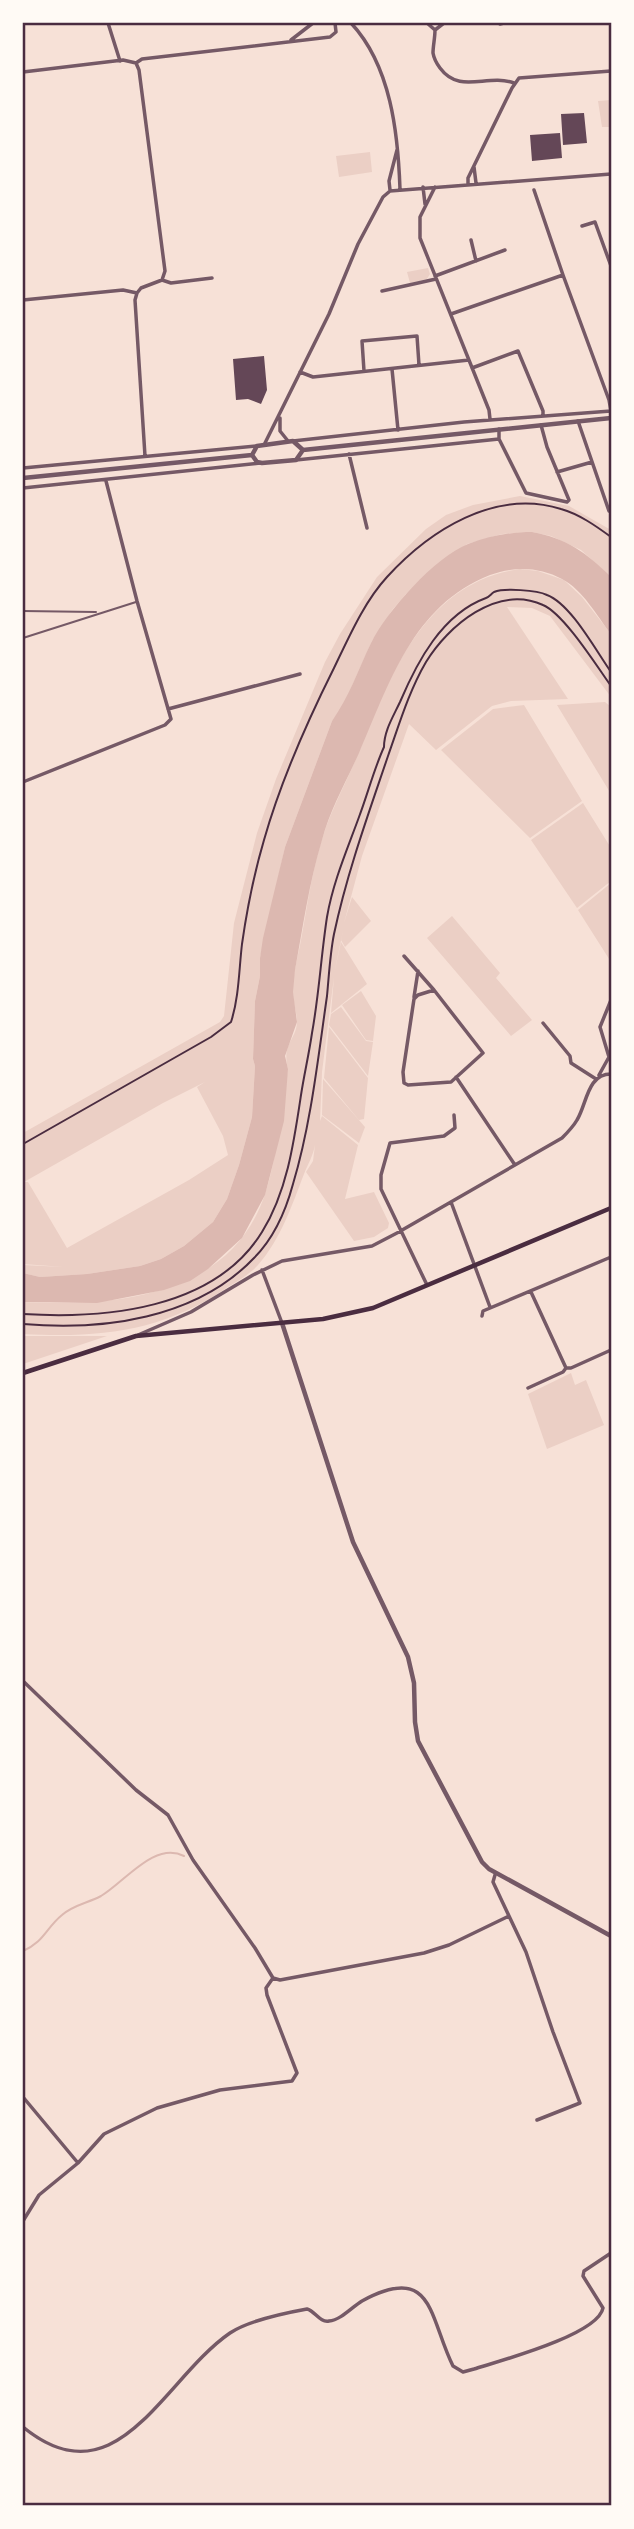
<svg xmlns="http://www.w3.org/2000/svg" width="634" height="2529" font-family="Cabin,sans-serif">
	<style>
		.green { fill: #ebcfc5; fill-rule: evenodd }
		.water { fill: #dcb8b0 }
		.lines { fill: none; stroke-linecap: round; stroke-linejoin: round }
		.stream { stroke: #dcb8b0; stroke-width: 2 }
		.building { fill: #644757 }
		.path { stroke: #4a2c40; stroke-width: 2 }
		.service { stroke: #755966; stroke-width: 2 }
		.minor { stroke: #755966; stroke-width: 3.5 }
		.tertiary { stroke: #755966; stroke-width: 4.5 }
		.secondary { stroke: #4a2c40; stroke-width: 4.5 }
		.neatline { fill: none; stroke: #4a2c40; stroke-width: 2.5 }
	</style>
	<rect width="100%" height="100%" fill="#f7e1d7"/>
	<path class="green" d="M 611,100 L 611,127 L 602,127 L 598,101 Z
		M 370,152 L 372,172 L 339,177 L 336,156 Z
		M 428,268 L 430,274 L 427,279 L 410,283 L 407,272 Z
		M 520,496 L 569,506 L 611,530 L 611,577 L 581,550 L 551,536 L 532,532 L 502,534 L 467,544 L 406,594 L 393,609 L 372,641 L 343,706 L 332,721 L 285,847 L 260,958 L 260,976 L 255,1001 L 253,1059 L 255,1066 L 252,1117 L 239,1165 L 227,1199 L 213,1222 L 184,1246 L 161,1259 L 140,1266 L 87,1274 L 40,1277 L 23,1273 L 23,1265 L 64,1267 L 23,1264 L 23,1133 L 220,1022 L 224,1016 L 234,923 L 257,833 L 276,779 L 325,662 L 340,634 L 377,577 L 426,529 L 446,515 L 473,505 ZM 205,1082 L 197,1087 L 223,1136 L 228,1155 L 189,1180 L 67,1248 L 28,1182 L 24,1182 L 163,1103 Z
		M 520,569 L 538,571 L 564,580 L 582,597 L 611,634 L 611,697 L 550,616 L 532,608 L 507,607 L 568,699 L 511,701 L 492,706 L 436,750 L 409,724 L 362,856 L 344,923 L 352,897 L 371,921 L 345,947 L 341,940 L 344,926 L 334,974 L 341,942 L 367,984 L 331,1013 L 334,977 L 322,1072 L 320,1121 L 322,1116 L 358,1145 L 345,1199 L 374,1192 L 389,1223 L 388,1228 L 374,1237 L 354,1241 L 306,1172 L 313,1161 L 315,1145 C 313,1156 308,1164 304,1174 C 292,1205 281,1239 258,1265 C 250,1274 238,1281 228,1287 C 162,1332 100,1338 23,1334 L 23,1302 C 114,1307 231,1297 265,1194 C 278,1155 281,1110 288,1069 C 281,1043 298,1039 297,1019 C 296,1010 293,1001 293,993 C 292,976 298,957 301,940 C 308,902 313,863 326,827 C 336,800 350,775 360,749 C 390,673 427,581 520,569 Z
		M 605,702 L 611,707 L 611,794 L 557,705 Z
		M 524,705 L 582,801 L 530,838 L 441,750 L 493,709 Z
		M 583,803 L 611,848 L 611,881 L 577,908 L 531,840 Z
		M 611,883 L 611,962 L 578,910 Z
		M 452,916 L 500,973 L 496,978 L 532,1020 L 511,1036 L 427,938 Z
		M 361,991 L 376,1016 L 373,1041 L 366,1040 L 342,1005 Z
		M 341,1007 L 366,1041 L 373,1042 L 368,1076 L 329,1025 L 331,1014 Z
		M 329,1027 L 368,1078 L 364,1119 L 359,1120 L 324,1078 Z
		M 323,1079 L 365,1127 L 359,1143 L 322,1115 Z
		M 23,1336 L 107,1336 L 23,1364 Z
		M 571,1373 L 575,1385 L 586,1380 L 604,1425 L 547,1449 L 528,1394 Z"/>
	<path class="water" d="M 532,532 C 566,538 587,553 611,577 L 611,634 C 597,616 583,590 562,579 C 540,567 514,566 490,575 C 413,605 389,684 359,753 C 346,782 330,810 322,840 C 309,883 303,927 295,970 L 293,992 L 297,1022 L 285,1056 L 288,1069 L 284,1121 L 265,1195 L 242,1238 L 208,1269 L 190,1281 L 164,1290 L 97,1303 L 23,1302 L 23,1273 L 40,1277 L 87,1274 L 140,1266 L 161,1259 L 184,1246 L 213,1222 L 227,1199 L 239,1165 L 252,1117 L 255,1066 L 253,1059 L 255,1001 L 260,976 L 260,958 L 263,938 L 285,847 L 332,721 C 349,697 358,670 371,643 C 387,611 435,557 468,544 C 489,536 510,532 532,532 Z"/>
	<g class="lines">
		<path class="stream" d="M 23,1951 C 44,1942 46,1928 62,1915 C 73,1905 88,1903 101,1896 C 125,1882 154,1841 184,1856"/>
	</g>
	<path class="building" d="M 584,113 L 587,143 L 563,145 L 561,114 Z
		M 560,133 L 562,158 L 532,161 L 530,135 Z
		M 264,356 L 267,390 L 261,404 L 248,399 L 236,400 L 233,359 Z"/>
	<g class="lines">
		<path class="path" d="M 23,1144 L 211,1037 L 231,1022 C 239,998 239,969 242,944 C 247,909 254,874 264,840 C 281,780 306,724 334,668 C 349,637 364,602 387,577 C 429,531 495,488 561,509 C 579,514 596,526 611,537
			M 23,1314 C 104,1319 214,1310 262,1232 C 287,1192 294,1142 301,1095 C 304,1075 309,1054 312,1033 C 319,995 321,956 327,917 C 333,882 347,850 359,817 C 368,793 374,769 384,747 C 384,731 393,717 400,702 C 417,662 442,614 486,598 C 489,597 491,594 494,592 C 504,588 537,590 547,595 C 571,604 596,651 611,672
			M 23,1324 C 102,1331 196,1319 254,1258 C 273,1239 286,1210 293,1184 C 311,1124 318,1058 327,996 C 329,975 330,954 334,934 C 347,873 368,815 388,756 C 399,725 409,691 426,662 C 448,626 497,584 543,605 C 564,614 596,665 611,686"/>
		<path class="service" d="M 23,611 L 96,612
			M 23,638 L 136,602"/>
		<path class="minor" d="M 108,23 L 120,61
			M 351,23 C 391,66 398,133 400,189
			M 427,23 L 435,30
			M 444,23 L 435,30 C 435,38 433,46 433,53 C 434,59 437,64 440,68 C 460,95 487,73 514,83
			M 500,24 L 504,23
			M 291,40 L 313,23
			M 136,63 L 139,70 L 165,271 L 162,280
			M 23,72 L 123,60 L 136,63 L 142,59 L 330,37 L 336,32 L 335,23
			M 474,167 L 476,183
			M 468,184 L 468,178 L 512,88 L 519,78 L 611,71
			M 423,187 L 425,204
			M 435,187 L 420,217 L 420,238 L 489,410 L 490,419
			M 390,190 L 389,181 L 397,150
			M 534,190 L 563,275
			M 390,191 L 611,174
			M 582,226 L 595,222 L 611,266
			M 471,240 L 476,261
			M 435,276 L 505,250
			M 382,291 L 436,279
			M 137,293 L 135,300 L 145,456
			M 137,293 L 141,288 L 162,280 L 171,283 L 212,278
			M 23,300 L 123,290 L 137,293
			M 451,314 L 563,275 L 609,400 L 611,411
			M 472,368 L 518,351 L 543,411 L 543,416
			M 392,369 L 398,430
			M 364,371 L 362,341 L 417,336 L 419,365
			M 300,372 L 313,377 L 469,360
			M 280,418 L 280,431 L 288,441
			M 578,421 L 609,511
			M 499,429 L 499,439 L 526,493 L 567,502 L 569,500 L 547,447 L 541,425
			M 293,441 L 464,422 L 611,411
			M 265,443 L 329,314 L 358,244 L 383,197 L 390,191
			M 349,454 L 367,528
			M 296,460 L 499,439
			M 23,468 L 257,446
			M 557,472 L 592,462
			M 23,488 L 260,463
			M 168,709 L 300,674
			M 23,782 L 165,725 L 171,719 L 137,601 L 106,481
			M 404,956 L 434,990 L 483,1053 L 451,1082 L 408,1085 L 404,1083 L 403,1072 L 414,999 L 418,995 L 434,990
			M 414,997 L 418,971
			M 543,1023 L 570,1056 L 571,1063 L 596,1079
			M 599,1075 L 609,1057 L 600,1027 L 611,1000
			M 456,1077 L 515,1165
			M 451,1202 L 490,1307
			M 262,1270 L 282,1323
			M 427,1285 L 381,1189 L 381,1175 L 390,1143 L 444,1136 L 455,1128 L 454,1115
			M 531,1292 L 566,1368 L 571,1368 L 611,1350
			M 482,1316 L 483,1311 L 611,1257
			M 138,1335 L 191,1312 L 253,1275 L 282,1261 L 372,1246 L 397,1233 L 562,1138 C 567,1133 573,1127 577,1120 C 587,1104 587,1074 611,1074
			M 528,1388 L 563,1372 L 566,1368
			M 23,1681 L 136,1790 L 168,1815 L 193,1860 L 255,1948 L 273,1978 L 280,1980 L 424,1953 L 449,1945 L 509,1916
			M 495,1875 L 493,1882 L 526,1952 L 553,2032 L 580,2103 L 537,2120
			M 23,2097 L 78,2163 L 104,2134 L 157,2108 L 220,2090 L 292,2081 L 297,2073 L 267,1995 L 266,1988 L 273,1978
			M 23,2221 L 39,2195 L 78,2163
			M 23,2427 C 117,2504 163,2379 230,2333 C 248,2321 285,2313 307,2309 C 315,2311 320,2323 329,2321 C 341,2320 352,2307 362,2301 C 434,2262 429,2318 453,2366 L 463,2372 L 474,2369 C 499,2361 598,2335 603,2308 L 583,2276 L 584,2271 L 611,2253"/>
		<path class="tertiary" d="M 303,450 L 611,418
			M 252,455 L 257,446 L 293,441 L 303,450
			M 252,455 L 257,462 L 262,463 L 296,460 L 303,450
			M 23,478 L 252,455
			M 282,1323 L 353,1542 L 408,1657 L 414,1683 L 415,1722 L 418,1741 L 482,1862 L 489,1869 L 611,1936"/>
		<path class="secondary" d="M 23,1373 L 136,1336 L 323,1319 L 373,1308 L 611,1208"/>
	</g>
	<rect width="634" height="2529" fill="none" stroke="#fffaf5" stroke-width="49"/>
	<rect x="24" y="24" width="586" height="2480" class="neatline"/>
</svg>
